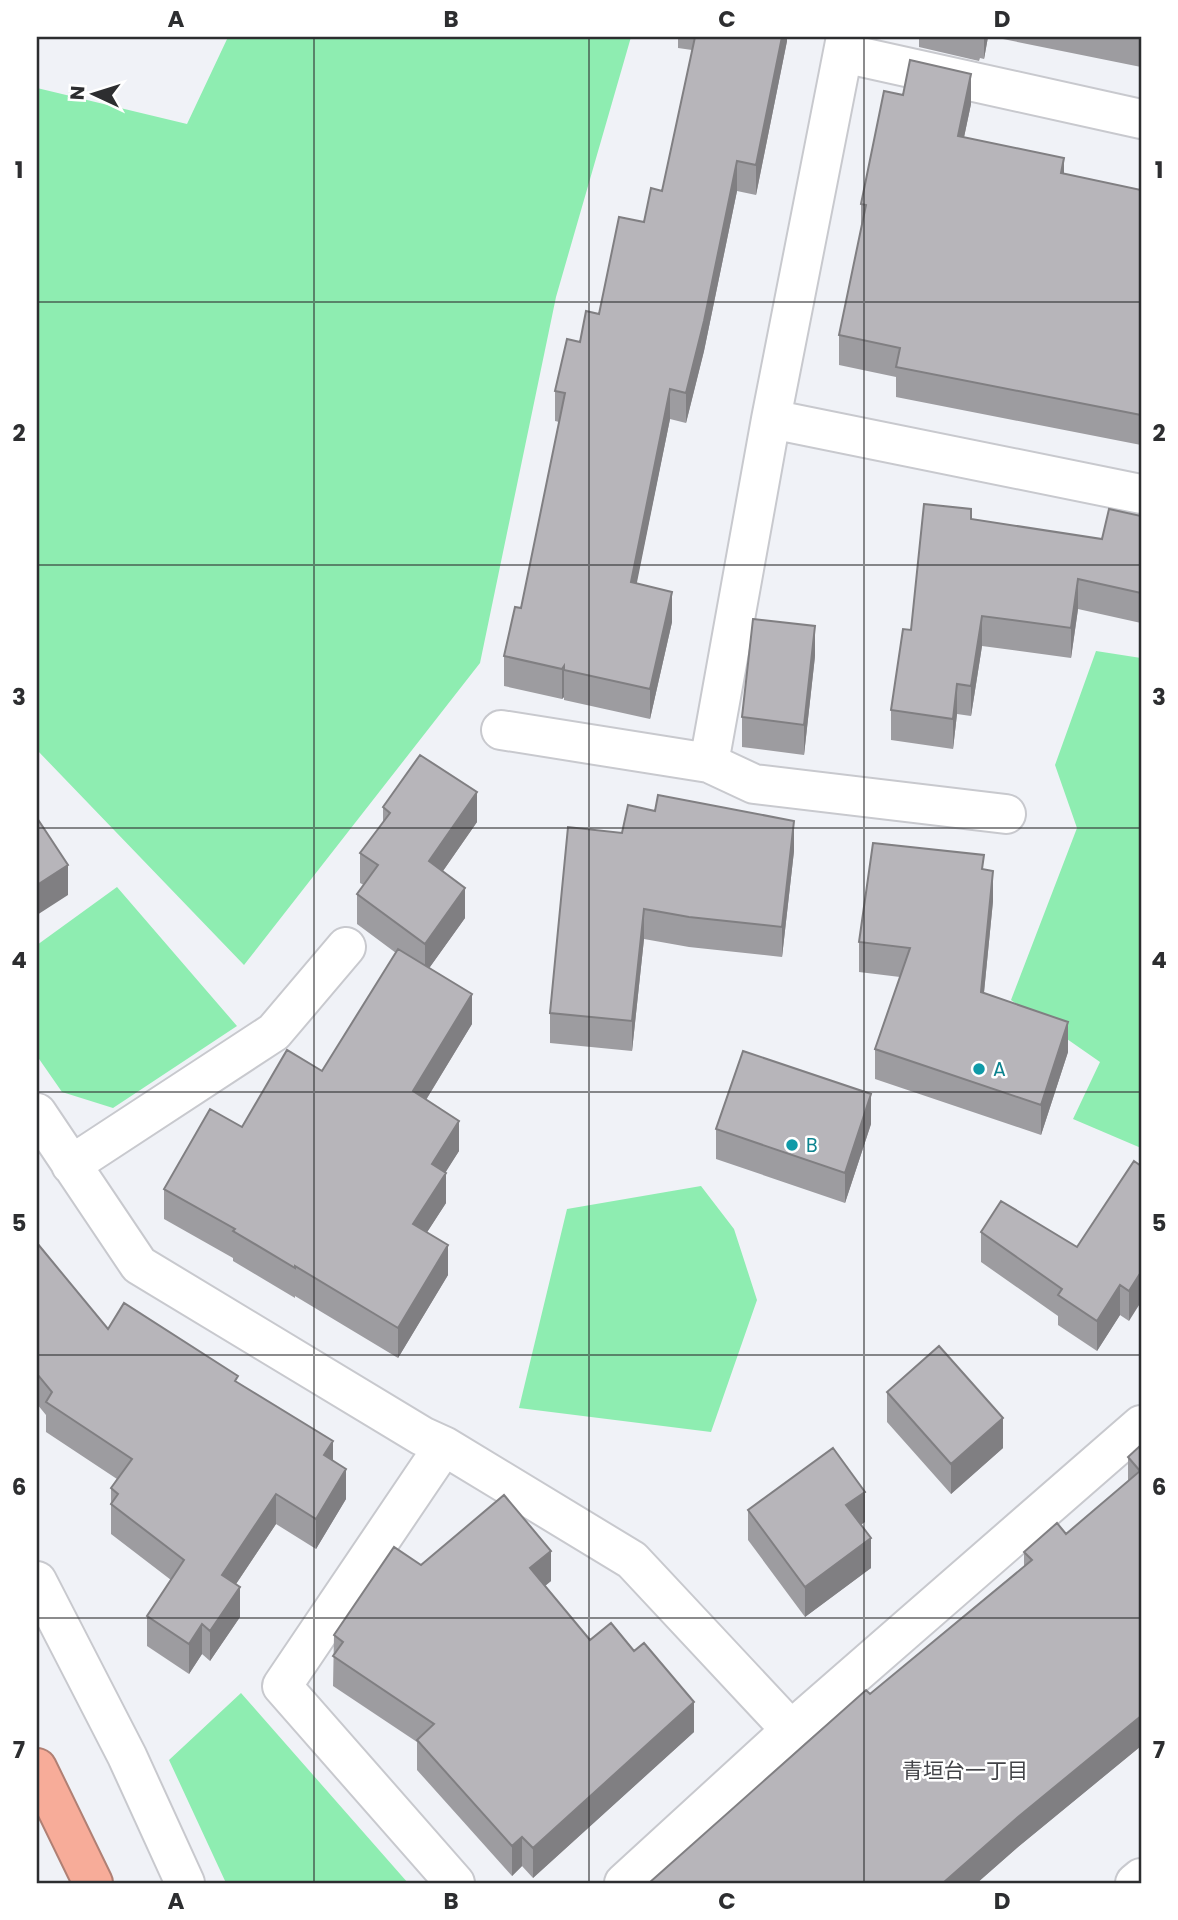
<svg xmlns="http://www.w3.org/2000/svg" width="1178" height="1920" font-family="Poppins,'Noto Sans JP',sans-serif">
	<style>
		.green { fill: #8eedb1 }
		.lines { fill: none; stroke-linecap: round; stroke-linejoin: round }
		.minor-casing { stroke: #c8c9ce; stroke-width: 42 }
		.tertiary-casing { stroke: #c8c9ce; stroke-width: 42 }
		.motorway-casing { stroke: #b08074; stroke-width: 42 }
		.minor { stroke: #fff; stroke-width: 38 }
		.tertiary { stroke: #fff; stroke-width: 38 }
		.motorway { stroke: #f7ac99; stroke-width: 38 }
		.wall { fill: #9d9ca0 }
		.shaded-wall { fill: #807f82 }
		.building { fill: #b7b5ba; stroke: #807f82; stroke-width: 2 }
		.grid { fill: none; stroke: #2d2e30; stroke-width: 2; stroke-opacity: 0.55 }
		.culture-dot { fill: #0f9aa8; stroke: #fff; stroke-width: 2.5 }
		.labels { text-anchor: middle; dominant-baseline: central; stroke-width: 5; stroke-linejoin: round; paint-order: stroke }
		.culture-label { font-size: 19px; fill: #0d838f; stroke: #fff; text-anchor: start }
		.neighbourhood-label { font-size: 21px; fill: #424347; stroke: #fff }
		.neatline { fill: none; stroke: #2d2e30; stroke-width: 2.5 }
		.grid-label { font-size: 23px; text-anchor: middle; font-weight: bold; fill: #2d2e30 }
	</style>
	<rect width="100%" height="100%" fill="#f0f2f7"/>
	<path class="green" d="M 228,37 L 631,37 L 556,297 L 480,663 L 244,965 L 37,750 L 37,88 L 187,124 Z
		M 1096,651 L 1141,658 L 1141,1148 L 1073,1119 L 1100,1062 L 1011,1000 L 1077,828 L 1055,765 Z
		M 117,887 L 237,1026 L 113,1108 L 62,1092 L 37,1056 L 37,945 Z
		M 701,1186 L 734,1229 L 757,1300 L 711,1432 L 519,1408 L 567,1209 Z
		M 241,1693 L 408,1883 L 226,1883 L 169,1760 Z"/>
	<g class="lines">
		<g class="minor-casing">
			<path id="minor" d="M 843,53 L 1141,119
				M 771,419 L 1141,494
				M 501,730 L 709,763 L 771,419 L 846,37
				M 709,763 L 754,784 L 1006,814
				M 37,1113 L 139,1265 L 422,1436 L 444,1446 L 632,1560 L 791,1730
				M 71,1165 L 274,1032 L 346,947
				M 444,1446 L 282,1686 L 455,1883
				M 624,1883 L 791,1730 L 1141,1425
				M 1135,1883 L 1141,1878"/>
		</g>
		<g class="tertiary-casing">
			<path id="tertiary" d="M 37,1581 L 127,1756 L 185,1883"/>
		</g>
		<g class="motorway-casing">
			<path id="motorway" d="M 37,1768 L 93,1883"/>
		</g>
		<use href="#minor" class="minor"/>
		<use href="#tertiary" class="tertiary"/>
		<use href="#motorway" class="motorway"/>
	</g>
	<path class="wall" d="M 678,37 L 787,37 L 787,41 L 756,195 L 737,191 L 704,351 L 686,423 L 670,419 L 636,584 L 672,622 L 650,719 L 564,700 L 564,697 L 562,699 L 504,686 L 504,656 L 521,608 L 559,422 L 555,421 L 555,391 L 580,342 L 599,314 L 644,222 L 662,191 L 692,50 L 678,48 Z
		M 919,37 L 988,37 L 984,59 L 980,58 L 979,61 L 919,47 Z
		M 993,37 L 1141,37 L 1141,77 L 1141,67 Z
		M 903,95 L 971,104 L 964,137 L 1064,174 L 1141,190 L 1141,445 L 896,397 L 896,377 L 839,365 L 839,335 L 861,229 L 861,204 Z
		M 1141,516 L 1141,623 L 1078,609 L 1071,658 L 982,646 L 971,716 L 957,714 L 953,749 L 891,740 L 891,710 L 911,630 L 971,519 L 1102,539 Z
		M 815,656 L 804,755 L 742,747 L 742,717 Z
		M 383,807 L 477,822 L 443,871 L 465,918 L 429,968 L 472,1024 L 426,1100 L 459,1151 L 445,1172 L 446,1203 L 427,1232 L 448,1275 L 398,1358 L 295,1296 L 295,1298 L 233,1261 L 233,1258 L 164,1219 L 164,1189 L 242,1127 L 322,1071 L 396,953 L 357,924 L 357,894 L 364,885 L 360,883 L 360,853 L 383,823 Z
		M 568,827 L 794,851 L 782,957 L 689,947 L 644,939 L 632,1051 L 550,1043 L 550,1013 Z
		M 984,870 L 993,901 L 984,993 L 1068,1052 L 1041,1135 L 875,1079 L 875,1049 L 900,977 L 859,972 L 859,942 Z
		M 871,1124 L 845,1203 L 716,1159 L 716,1129 Z
		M 1134,1161 L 1129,1321 L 1120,1315 L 1097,1351 L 1058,1325 L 1058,1316 L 981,1262 L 981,1232 L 1077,1247 Z
		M 37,1243 L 108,1329 L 238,1383 L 333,1460 L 346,1499 L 316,1549 L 276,1524 L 236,1584 L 240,1617 L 210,1661 L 202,1654 L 189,1674 L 147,1646 L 147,1616 L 171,1580 L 111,1534 L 111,1488 L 117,1479 L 46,1432 L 46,1415 L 37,1404 Z
		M 887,1392 L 1003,1448 L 951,1494 L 887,1422 Z
		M 1141,1445 L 1141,1746 L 1018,1847 L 977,1883 L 649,1883 L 870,1694 L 1024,1566 L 1024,1552 L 1066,1534 L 1128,1482 L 1128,1457 Z
		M 748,1510 L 865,1522 L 861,1524 L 871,1568 L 805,1617 L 748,1540 Z
		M 421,1565 L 551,1581 L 545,1586 L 590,1640 L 694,1732 L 533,1878 L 522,1866 L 512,1876 L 417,1770 L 417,1742 L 333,1686 L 334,1635 Z"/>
	<path class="shaded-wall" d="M 782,37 L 787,37 L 787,41 L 756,195 L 756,165 Z
		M 984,37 L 988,37 L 984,59 Z
		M 971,74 L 971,104 L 958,166 L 958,136 Z
		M 1064,158 L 1064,188 L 1061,173 Z
		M 737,161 L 737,191 L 704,351 L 686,423 L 686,393 Z
		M 670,389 L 670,419 L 631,612 L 631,582 Z
		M 1078,579 L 1078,609 L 1071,658 L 1071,628 Z
		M 672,592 L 672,622 L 650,719 L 650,689 Z
		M 982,616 L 982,646 L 971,716 L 971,686 Z
		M 815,626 L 815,656 L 804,755 L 804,725 Z
		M 564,666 L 564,697 L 562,699 L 562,669 Z
		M 957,684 L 957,714 L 953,749 L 953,719 Z
		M 477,792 L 477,822 L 429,891 L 429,861 Z
		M 794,821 L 794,851 L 782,957 L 782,927 Z
		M 68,865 L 68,895 L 37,915 L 37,885 Z
		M 993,871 L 993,901 L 981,1022 L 981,992 Z
		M 465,888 L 465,918 L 425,974 L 425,944 Z
		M 644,909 L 644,939 L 632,1051 L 632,1021 Z
		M 472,994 L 472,1024 L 413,1121 L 413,1091 Z
		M 1068,1022 L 1068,1052 L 1041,1135 L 1041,1105 Z
		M 871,1094 L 871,1124 L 845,1203 L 845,1173 Z
		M 459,1121 L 459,1151 L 432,1194 L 432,1164 Z
		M 446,1173 L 446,1203 L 413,1254 L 413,1224 Z
		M 448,1245 L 448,1275 L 398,1358 L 398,1328 Z
		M 1141,1272 L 1141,1302 L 1129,1321 L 1129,1291 Z
		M 1120,1285 L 1120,1315 L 1097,1351 L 1097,1321 Z
		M 1003,1418 L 1003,1448 L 951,1494 L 951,1464 Z
		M 333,1441 L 333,1471 L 324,1455 Z
		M 346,1469 L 346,1499 L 316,1549 L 316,1519 Z
		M 865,1492 L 865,1522 L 846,1535 L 846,1505 Z
		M 276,1494 L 276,1524 L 222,1605 L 222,1575 Z
		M 871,1538 L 871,1568 L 805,1617 L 805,1587 Z
		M 551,1551 L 551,1581 L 530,1598 L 530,1568 Z
		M 240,1587 L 240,1617 L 210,1661 L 210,1631 Z
		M 202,1624 L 202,1654 L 189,1674 L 189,1644 Z
		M 694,1702 L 694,1732 L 533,1878 L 533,1848 Z
		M 1141,1716 L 1141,1746 L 1018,1847 L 977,1883 L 943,1883 L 1018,1817 Z
		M 522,1837 L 522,1866 L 512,1876 L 512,1846 Z"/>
	<path class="building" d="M 695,37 L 782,37 L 756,165 L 737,161 L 704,321 L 686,393 L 670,389 L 631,582 L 672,592 L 650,689 L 564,670 L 564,666 L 562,669 L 504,656 L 515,607 L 521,608 L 565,393 L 555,391 L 567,339 L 580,342 L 586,311 L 599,314 L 619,217 L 644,222 L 651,188 L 662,191 Z
		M 910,60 L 971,74 L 958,136 L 1064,158 L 1061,173 L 1141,190 L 1141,415 L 896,367 L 900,348 L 839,335 L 866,205 L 861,204 L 884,91 L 903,95 Z
		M 924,504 L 971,509 L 971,519 L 1102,539 L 1109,509 L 1141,516 L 1141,593 L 1078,579 L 1071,628 L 982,616 L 971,686 L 957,684 L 953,719 L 891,710 L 903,629 L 911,630 Z
		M 753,619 L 815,626 L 804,725 L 742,717 Z
		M 420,755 L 477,792 L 429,861 L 465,888 L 425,944 L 357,894 L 378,865 L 360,853 L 390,813 L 383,807 Z
		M 658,795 L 794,821 L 782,927 L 689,917 L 644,909 L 632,1021 L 550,1013 L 568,827 L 622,833 L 628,805 L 655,811 Z
		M 37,818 L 68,865 L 37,885 Z
		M 873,843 L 984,855 L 982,869 L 993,871 L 981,992 L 1068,1022 L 1041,1105 L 875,1049 L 910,948 L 859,942 Z
		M 398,949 L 472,994 L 413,1091 L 459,1121 L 432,1164 L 446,1173 L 413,1224 L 448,1245 L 398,1328 L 295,1266 L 295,1268 L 233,1231 L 235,1229 L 164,1189 L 210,1109 L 242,1127 L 287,1050 L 322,1071 Z
		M 743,1051 L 871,1094 L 845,1173 L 716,1129 Z
		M 1134,1161 L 1141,1166 L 1141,1272 L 1129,1291 L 1120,1285 L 1097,1321 L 1058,1295 L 1062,1289 L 981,1232 L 1001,1201 L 1077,1247 Z
		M 37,1243 L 108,1329 L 124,1303 L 238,1376 L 235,1381 L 333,1441 L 324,1455 L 346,1469 L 316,1519 L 276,1494 L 222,1575 L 240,1587 L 210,1631 L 202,1624 L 189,1644 L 147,1616 L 184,1560 L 111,1504 L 118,1494 L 111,1488 L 132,1459 L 46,1402 L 52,1392 L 37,1374 Z
		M 939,1346 L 1003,1418 L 951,1464 L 887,1392 Z
		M 1141,1445 L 1141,1716 L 1018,1817 L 943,1883 L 649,1883 L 866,1690 L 870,1694 L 1032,1560 L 1024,1552 L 1057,1523 L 1066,1534 L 1140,1471 L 1128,1457 Z
		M 833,1448 L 865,1492 L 846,1505 L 871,1538 L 805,1587 L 748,1510 Z
		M 504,1495 L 551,1551 L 530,1568 L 590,1640 L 611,1623 L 634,1651 L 644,1643 L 694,1702 L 533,1848 L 522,1837 L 512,1846 L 417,1740 L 434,1724 L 333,1656 L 343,1642 L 334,1635 L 394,1547 L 421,1565 Z"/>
	<path class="grid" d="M 314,37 L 314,1883M 589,37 L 589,1883M 864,37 L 864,1883M 37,302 L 1141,302M 37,565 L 1141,565M 37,828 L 1141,828M 37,1092 L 1141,1092M 37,1355 L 1141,1355M 37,1618 L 1141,1618"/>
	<g class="culture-dot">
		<circle cx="979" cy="1069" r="7"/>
		<circle cx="792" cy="1145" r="7"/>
	</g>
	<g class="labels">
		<g class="culture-label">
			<text x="993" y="1069">A</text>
			<text x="806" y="1145">B</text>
		</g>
		<g class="neighbourhood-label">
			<text x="965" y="1770">青垣台一丁目</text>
		</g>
	</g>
	<rect width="1178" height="1920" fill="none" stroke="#ffffff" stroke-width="77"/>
	<g transform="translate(94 94) rotate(274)" stroke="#ffffff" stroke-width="5" paint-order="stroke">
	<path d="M0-5L12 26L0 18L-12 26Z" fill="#2d2e30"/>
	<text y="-10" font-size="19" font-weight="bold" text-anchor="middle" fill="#2d2e30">N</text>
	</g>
	<rect x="38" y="38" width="1102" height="1844" class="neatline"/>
	<g class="grid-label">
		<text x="176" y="27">A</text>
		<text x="451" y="27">B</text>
		<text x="727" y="27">C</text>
		<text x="1002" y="27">D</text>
		<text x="19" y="178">1</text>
		<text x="1159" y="178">1</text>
		<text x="19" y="441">2</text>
		<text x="1159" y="441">2</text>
		<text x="19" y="705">3</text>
		<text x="1159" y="705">3</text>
		<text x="19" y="968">4</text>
		<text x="1159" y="968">4</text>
		<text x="19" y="1231">5</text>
		<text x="1159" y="1231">5</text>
		<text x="19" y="1495">6</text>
		<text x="1159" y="1495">6</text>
		<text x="19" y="1758">7</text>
		<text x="1159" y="1758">7</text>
		<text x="176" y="1909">A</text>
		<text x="451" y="1909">B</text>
		<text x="727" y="1909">C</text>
		<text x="1002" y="1909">D</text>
	</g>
</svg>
